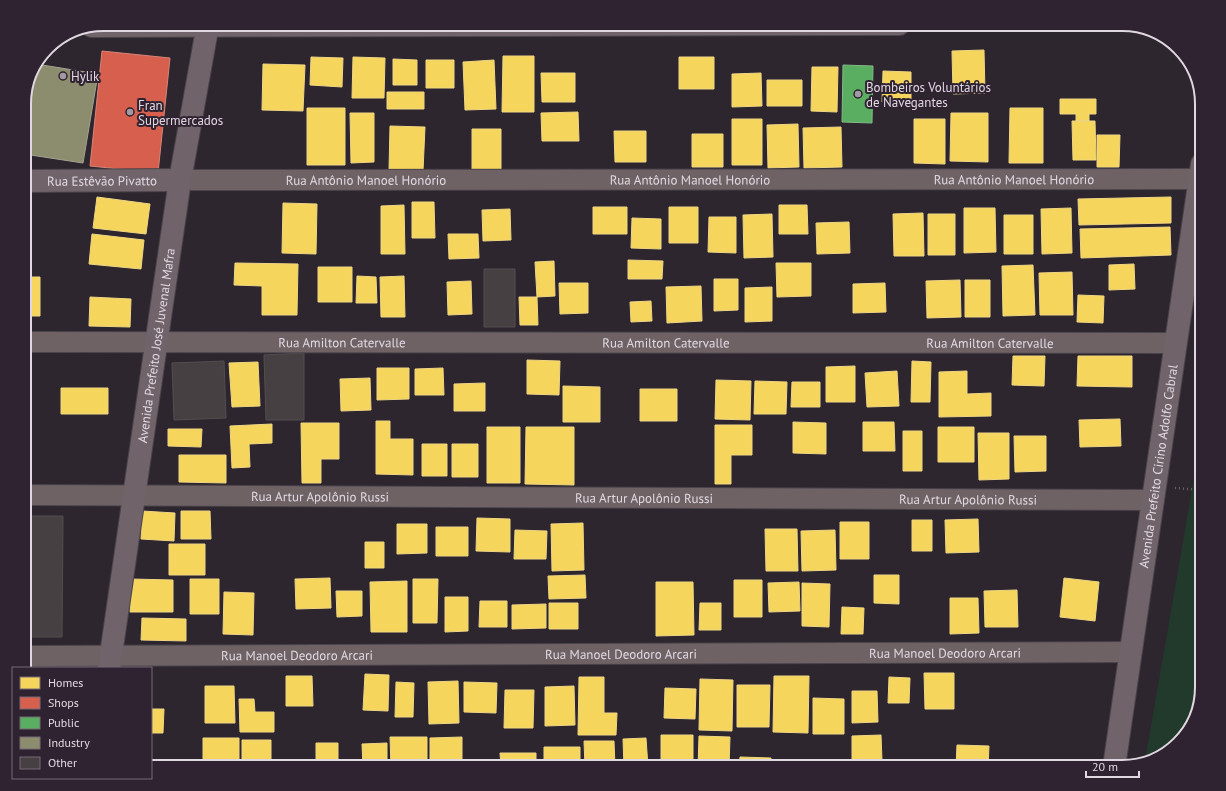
<svg xmlns="http://www.w3.org/2000/svg" width="1226" height="791" font-family="'PT Sans',sans-serif">
	<style>
		.green { fill: #213a2b }
		.homes { fill: #f6d55c; stroke: #efd684 }
		.shops { fill: #d6604d; stroke: #d98479 }
		.public { fill: #5aae61; stroke: #82bb87 }
		.industry { fill: #8c8c6e; stroke: #a5a390 }
		.building { fill: #474043; stroke: #544d50 }
		.lines { fill: none; stroke-linecap: round; stroke-linejoin: round }
		.street-casing { stroke: #49434a; stroke-width: 22 }
		.secondary-casing { stroke: #49434a; stroke-width: 24 }
		.path { stroke: #6a6265; stroke-width: 2.5; stroke-dasharray: 1 3; stroke-linecap: butt }
		.street { stroke: #6e6265; stroke-width: 20 }
		.secondary { stroke: #706369; stroke-width: 22 }
		.poi-dot { fill: #a19aa2; stroke: #302331; stroke-width: 1.5 }
		.labels { text-anchor: middle; dominant-baseline: central; stroke-width: 4; stroke-linejoin: round; paint-order: stroke }
		.poi-label { font-size: 13px; fill: #e0d8e1; stroke: #302331; text-anchor: start }
		.street-label { font-size: 13px; fill: #e0d8e1; stroke: #302331 }
		.rim { fill: none; stroke: #e0d8e1; stroke-width: 2 }
	</style>
	<rect width="100%" height="100%" fill="#2d262e"/>
	<path class="green" d="M 1202,432 L 1202,687 L 1189,731 L 1162,756 L 1145,761 Z"/>
	<path class="homes" d="M 984,50 L 985,93 L 953,94 L 952,51 Z
		M 503,56 L 534,56 L 534,112 L 502,112 Z
		M 311,57 L 343,58 L 342,87 L 310,85 Z
		M 353,57 L 385,58 L 384,98 L 352,98 Z
		M 679,57 L 714,57 L 714,89 L 679,89 Z
		M 393,59 L 417,60 L 417,85 L 393,85 Z
		M 426,60 L 454,60 L 454,88 L 426,88 Z
		M 494,60 L 496,109 L 465,110 L 463,62 Z
		M 263,64 L 305,65 L 303,111 L 262,110 Z
		M 812,67 L 838,67 L 837,112 L 811,111 Z
		M 883,71 L 911,72 L 911,102 L 882,102 Z
		M 541,73 L 575,73 L 575,102 L 542,102 Z
		M 761,73 L 762,106 L 732,107 L 732,74 Z
		M 767,80 L 802,80 L 802,106 L 767,106 Z
		M 387,92 L 424,92 L 424,109 L 387,109 Z
		M 1060,99 L 1096,99 L 1096,114 L 1089,114 L 1089,121 L 1076,121 L 1076,114 L 1060,114 Z
		M 307,108 L 345,108 L 345,165 L 307,165 Z
		M 1010,108 L 1043,108 L 1043,163 L 1009,163 Z
		M 578,112 L 579,141 L 542,141 L 541,113 Z
		M 350,113 L 374,113 L 374,162 L 351,163 Z
		M 951,113 L 988,113 L 988,162 L 950,161 Z
		M 732,119 L 762,119 L 762,165 L 732,165 Z
		M 914,119 L 945,119 L 945,164 L 914,163 Z
		M 1072,121 L 1095,121 L 1096,160 L 1073,160 Z
		M 798,124 L 799,167 L 768,168 L 767,125 Z
		M 390,126 L 425,127 L 423,171 L 389,170 Z
		M 841,127 L 842,167 L 804,168 L 803,128 Z
		M 472,129 L 501,129 L 501,172 L 472,172 Z
		M 614,131 L 646,131 L 646,162 L 615,162 Z
		M 692,134 L 723,134 L 723,167 L 692,167 Z
		M 1097,135 L 1120,135 L 1119,167 L 1097,167 Z
		M 97,197 L 150,204 L 146,234 L 93,228 Z
		M 1171,197 L 1171,223 L 1079,225 L 1078,199 Z
		M 412,202 L 434,202 L 435,238 L 412,238 Z
		M 283,203 L 317,204 L 316,254 L 282,253 Z
		M 404,205 L 405,254 L 381,254 L 381,206 Z
		M 779,205 L 807,205 L 808,234 L 779,234 Z
		M 593,207 L 627,207 L 627,234 L 593,234 Z
		M 669,207 L 698,207 L 698,243 L 669,243 Z
		M 964,208 L 995,208 L 996,252 L 964,253 Z
		M 1071,208 L 1072,253 L 1042,254 L 1041,209 Z
		M 510,209 L 511,240 L 483,241 L 482,210 Z
		M 923,213 L 924,256 L 894,256 L 893,214 Z
		M 772,214 L 773,257 L 744,258 L 743,215 Z
		M 928,214 L 955,214 L 955,255 L 928,255 Z
		M 1004,215 L 1033,215 L 1033,254 L 1004,254 Z
		M 709,217 L 736,217 L 736,253 L 708,252 Z
		M 632,218 L 661,219 L 661,249 L 631,248 Z
		M 849,222 L 850,253 L 817,254 L 816,223 Z
		M 1170,227 L 1171,255 L 1081,258 L 1080,229 Z
		M 92,234 L 144,240 L 141,269 L 89,264 Z
		M 448,234 L 478,234 L 479,258 L 449,259 Z
		M 628,260 L 663,261 L 662,279 L 628,279 Z
		M 554,261 L 555,296 L 537,297 L 535,262 Z
		M 235,263 L 298,264 L 297,315 L 262,315 L 262,286 L 234,285 Z
		M 776,263 L 811,263 L 811,296 L 777,297 Z
		M 1134,264 L 1135,289 L 1109,290 L 1109,265 Z
		M 1033,265 L 1035,315 L 1003,316 L 1002,266 Z
		M 318,267 L 352,267 L 352,302 L 318,302 Z
		M 1072,272 L 1073,315 L 1040,315 L 1039,273 Z
		M 357,276 L 376,277 L 377,303 L 356,303 Z
		M 404,276 L 405,317 L 381,317 L 380,277 Z
		M 24,277 L 40,277 L 40,316 L 24,316 Z
		M 714,279 L 738,279 L 738,310 L 714,311 Z
		M 960,280 L 961,317 L 927,318 L 926,281 Z
		M 965,280 L 990,280 L 990,317 L 965,317 Z
		M 471,281 L 472,314 L 448,315 L 447,282 Z
		M 559,283 L 588,283 L 588,313 L 560,314 Z
		M 885,283 L 886,312 L 853,313 L 853,284 Z
		M 701,286 L 702,321 L 667,323 L 666,287 Z
		M 772,287 L 772,321 L 745,322 L 745,288 Z
		M 1078,295 L 1104,296 L 1103,323 L 1077,322 Z
		M 90,297 L 131,299 L 130,327 L 89,326 Z
		M 519,297 L 537,297 L 538,325 L 520,325 Z
		M 651,301 L 652,321 L 631,322 L 630,302 Z
		M 1013,356 L 1045,356 L 1044,386 L 1012,385 Z
		M 1078,356 L 1132,356 L 1132,387 L 1077,386 Z
		M 527,360 L 560,361 L 559,395 L 527,394 Z
		M 912,361 L 931,362 L 930,402 L 911,402 Z
		M 258,362 L 260,406 L 232,407 L 229,363 Z
		M 855,366 L 855,402 L 826,402 L 826,367 Z
		M 377,368 L 409,368 L 409,399 L 377,400 Z
		M 443,368 L 444,395 L 415,395 L 415,369 Z
		M 897,371 L 899,406 L 867,407 L 865,373 Z
		M 967,371 L 967,394 L 991,393 L 991,416 L 939,417 L 939,372 Z
		M 370,378 L 371,410 L 341,411 L 340,379 Z
		M 716,380 L 751,381 L 750,420 L 715,419 Z
		M 755,381 L 787,382 L 786,414 L 754,414 Z
		M 792,382 L 820,382 L 820,407 L 791,407 Z
		M 485,383 L 485,411 L 454,411 L 454,384 Z
		M 563,386 L 600,387 L 600,422 L 563,422 Z
		M 61,388 L 108,388 L 108,414 L 61,414 Z
		M 640,389 L 677,389 L 677,421 L 640,421 Z
		M 1120,419 L 1121,446 L 1080,447 L 1079,420 Z
		M 376,421 L 390,421 L 390,439 L 413,439 L 413,475 L 376,474 Z
		M 793,422 L 826,423 L 826,454 L 793,453 Z
		M 863,422 L 894,422 L 895,451 L 863,451 Z
		M 301,423 L 339,423 L 339,459 L 321,459 L 321,483 L 302,483 Z
		M 272,424 L 272,443 L 249,444 L 250,467 L 232,468 L 230,426 Z
		M 715,425 L 752,425 L 752,455 L 731,455 L 731,484 L 715,484 Z
		M 487,427 L 520,427 L 520,483 L 487,483 Z
		M 526,427 L 574,427 L 574,485 L 525,484 Z
		M 938,427 L 974,427 L 974,462 L 938,462 Z
		M 168,429 L 202,429 L 201,447 L 168,446 Z
		M 903,431 L 922,431 L 922,471 L 903,471 Z
		M 978,433 L 1009,433 L 1009,479 L 979,480 Z
		M 1014,436 L 1046,436 L 1046,471 L 1015,472 Z
		M 422,444 L 447,444 L 447,476 L 422,476 Z
		M 452,444 L 478,444 L 478,477 L 452,477 Z
		M 179,455 L 226,455 L 226,483 L 179,482 Z
		M 142,511 L 175,513 L 174,541 L 141,539 Z
		M 181,511 L 210,511 L 211,539 L 181,539 Z
		M 477,518 L 510,519 L 510,552 L 476,551 Z
		M 978,519 L 979,552 L 946,553 L 945,520 Z
		M 912,520 L 932,520 L 932,551 L 912,551 Z
		M 840,522 L 869,522 L 869,559 L 840,559 Z
		M 583,523 L 584,570 L 552,571 L 551,524 Z
		M 397,524 L 427,524 L 427,553 L 397,554 Z
		M 436,527 L 468,527 L 468,556 L 436,556 Z
		M 765,529 L 797,529 L 798,571 L 766,571 Z
		M 515,530 L 547,531 L 546,559 L 514,559 Z
		M 835,530 L 836,570 L 802,571 L 801,531 Z
		M 365,542 L 384,542 L 384,568 L 365,568 Z
		M 169,544 L 205,544 L 205,575 L 169,575 Z
		M 585,575 L 586,598 L 549,599 L 548,576 Z
		M 874,575 L 899,575 L 899,604 L 874,603 Z
		M 330,578 L 331,608 L 296,609 L 295,579 Z
		M 1064,578 L 1099,582 L 1095,621 L 1060,617 Z
		M 131,579 L 173,580 L 173,612 L 130,612 Z
		M 190,579 L 219,579 L 219,614 L 190,614 Z
		M 413,579 L 438,579 L 437,623 L 413,623 Z
		M 734,580 L 762,580 L 762,617 L 734,617 Z
		M 407,581 L 407,632 L 371,632 L 370,582 Z
		M 656,582 L 693,582 L 694,635 L 656,636 Z
		M 799,582 L 800,611 L 769,612 L 768,583 Z
		M 802,583 L 830,584 L 829,627 L 802,626 Z
		M 1017,590 L 1018,627 L 985,627 L 984,591 Z
		M 336,591 L 362,591 L 362,616 L 337,617 Z
		M 224,592 L 254,593 L 253,635 L 223,634 Z
		M 445,597 L 468,597 L 468,631 L 445,632 Z
		M 950,598 L 978,598 L 979,633 L 950,634 Z
		M 480,601 L 507,601 L 507,627 L 479,627 Z
		M 549,603 L 578,603 L 578,629 L 549,629 Z
		M 700,603 L 721,603 L 721,630 L 699,630 Z
		M 546,604 L 546,628 L 512,629 L 512,605 Z
		M 842,607 L 864,608 L 863,634 L 841,634 Z
		M 142,618 L 186,619 L 186,641 L 141,640 Z
		M 924,673 L 954,673 L 954,709 L 925,709 Z
		M 365,674 L 389,675 L 388,711 L 363,710 Z
		M 286,676 L 312,676 L 313,706 L 286,706 Z
		M 774,676 L 809,676 L 808,733 L 773,732 Z
		M 579,677 L 604,677 L 604,713 L 617,713 L 616,735 L 578,735 Z
		M 889,677 L 910,678 L 909,703 L 888,703 Z
		M 700,679 L 733,680 L 732,731 L 699,730 Z
		M 458,681 L 459,723 L 429,724 L 428,682 Z
		M 396,682 L 414,683 L 413,717 L 395,717 Z
		M 464,682 L 497,683 L 496,713 L 464,712 Z
		M 737,685 L 770,685 L 769,727 L 737,727 Z
		M 205,686 L 234,686 L 235,723 L 205,723 Z
		M 574,686 L 575,725 L 545,726 L 545,687 Z
		M 665,688 L 696,689 L 695,719 L 664,718 Z
		M 505,690 L 534,690 L 533,728 L 504,728 Z
		M 852,691 L 877,691 L 878,722 L 852,723 Z
		M 813,698 L 844,699 L 844,734 L 813,734 Z
		M 239,699 L 254,699 L 255,712 L 274,712 L 274,732 L 240,732 Z
		M 151,709 L 164,709 L 163,733 L 151,733 Z
		M 661,735 L 693,735 L 693,767 L 661,767 Z
		M 881,735 L 882,761 L 852,762 L 852,736 Z
		M 699,736 L 730,737 L 729,767 L 698,767 Z
		M 390,737 L 427,737 L 427,767 L 391,767 Z
		M 462,737 L 462,767 L 430,767 L 430,738 Z
		M 203,738 L 239,738 L 239,767 L 203,767 Z
		M 646,738 L 648,767 L 624,767 L 623,739 Z
		M 242,740 L 271,740 L 271,767 L 242,767 Z
		M 584,741 L 614,741 L 615,767 L 585,767 Z
		M 316,743 L 338,743 L 338,767 L 316,767 Z
		M 387,743 L 387,767 L 363,767 L 362,744 Z
		M 957,745 L 989,746 L 988,767 L 956,767 Z
		M 544,747 L 580,747 L 580,767 L 544,767 Z
		M 500,753 L 536,753 L 536,767 L 501,767 Z
		M 740,757 L 771,758 L 771,767 L 739,767 Z
		M 891,762 L 917,762 L 917,767 L 891,767 Z"/>
	<path class="shops" d="M 102,51 L 170,58 L 158,173 L 90,166 Z"/>
	<path class="public" d="M 843,65 L 873,66 L 872,123 L 842,122 Z"/>
	<path class="industry" d="M 36,64 L 98,74 L 83,163 L 24,154 L 24,125 L 33,67 Z"/>
	<path class="building" d="M 484,269 L 515,269 L 515,327 L 484,327 Z
		M 304,353 L 304,420 L 266,420 L 264,355 Z
		M 224,361 L 226,418 L 174,420 L 172,363 Z
		M 24,516 L 63,516 L 62,637 L 24,637 Z"/>
	<g class="lines">
		<g class="street-casing">
			<g id="street">
				<path id="s1" d="M 180,180 L 1200,179"/>
				<path id="s2" d="M 24,342 L 1176,343"/>
				<path id="s3" d="M 24,495 L 1154,500"/>
				<path id="s4" d="M 24,656 L 1131,652"/>
			</g>
		</g>
		<g class="secondary-casing">
			<g id="secondary">
				<path d="M 92,26 L 899,24"/>
				<path id="s5" d="M 24,181 L 180,180"/>
				<path id="s6" d="M 109,668 L 180,180 L 208,24"/>
				<path id="s7" d="M 1114,767 L 1202,164"/>
			</g>
		</g>
		<path class="path" d="M 1175,488 L 1202,490"/>
		<use href="#street" class="street"/>
		<use href="#secondary" class="secondary"/>
	</g>
	<g class="poi-dot">
		<circle cx="63" cy="76" r="4"/>
		<circle cx="858" cy="94" r="4"/>
		<circle cx="130" cy="112" r="4"/>
	</g>
	<g class="labels">
		<g class="poi-label">
			<text x="71" y="76">Hylik</text>
			<text x="866" y="87">Bombeiros Voluntários<tspan x="866" dy="15">de Navegantes</tspan></text>
			<text x="138" y="105">Fran<tspan x="138" dy="15">Supermercados</tspan></text>
		</g>
		<g class="street-label">
			<text stroke="none"><textPath href="#s1" startOffset="834">Rua Antônio Manoel Honório</textPath></text>
			<text stroke="none"><textPath href="#s1" startOffset="186">Rua Antônio Manoel Honório</textPath></text>
			<text stroke="none"><textPath href="#s1" startOffset="510">Rua Antônio Manoel Honório</textPath></text>
			<text stroke="none"><textPath href="#s5" startOffset="78">Rua Estêvão Pivatto</textPath></text>
			<text stroke="none"><textPath href="#s2" startOffset="318">Rua Amilton Catervalle</textPath></text>
			<text stroke="none"><textPath href="#s2" startOffset="642">Rua Amilton Catervalle</textPath></text>
			<text stroke="none"><textPath href="#s2" startOffset="966">Rua Amilton Catervalle</textPath></text>
			<text stroke="none"><textPath href="#s6" startOffset="326">Avenida Prefeito José Juvenal Mafra</textPath></text>
			<text stroke="none"><textPath href="#s7" startOffset="304">Avenida Prefeito Cirino Adolfo Cabral</textPath></text>
			<text stroke="none"><textPath href="#s3" startOffset="296">Rua Artur Apolônio Russi</textPath></text>
			<text stroke="none"><textPath href="#s3" startOffset="620">Rua Artur Apolônio Russi</textPath></text>
			<text stroke="none"><textPath href="#s3" startOffset="944">Rua Artur Apolônio Russi</textPath></text>
			<text stroke="none"><textPath href="#s4" startOffset="921">Rua Manoel Deodoro Arcari</textPath></text>
			<text stroke="none"><textPath href="#s4" startOffset="597">Rua Manoel Deodoro Arcari</textPath></text>
			<text stroke="none"><textPath href="#s4" startOffset="273">Rua Manoel Deodoro Arcari</textPath></text>
		</g>
	</g>
	<path d="M0 0H1226V791H0ZM104 31H1122A73 73 0 0 1 1195 104V687A73 73 0 0 1 1122 760H104A73 73 0 0 1 31 687V104A73 73 0 0 1 104 31Z" fill="#302331" fill-rule="evenodd"/>
	<path class="rim" d="M104 31H1122A73 73 0 0 1 1195 104V687A73 73 0 0 1 1122 760H104A73 73 0 0 1 31 687V104A73 73 0 0 1 104 31Z"/>
	<rect x="12" y="667" width="140" height="112" fill="#302331" stroke="#766b77"/>
	<rect x="20" y="677" width="20" height="12" fill="#f6d55c" stroke="#766b77"/>
	<text x="48" y="687" font-size="12" fill="#e0d8e1">Homes</text>
	<rect x="20" y="697" width="20" height="12" fill="#d6604d" stroke="#766b77"/>
	<text x="48" y="707" font-size="12" fill="#e0d8e1">Shops</text>
	<rect x="20" y="717" width="20" height="12" fill="#5aae61" stroke="#766b77"/>
	<text x="48" y="727" font-size="12" fill="#e0d8e1">Public</text>
	<rect x="20" y="737" width="20" height="12" fill="#8c8c6e" stroke="#766b77"/>
	<text x="48" y="747" font-size="12" fill="#e0d8e1">Industry</text>
	<rect x="20" y="757" width="20" height="12" fill="#474043" stroke="#766b77"/>
	<text x="48" y="767" font-size="12" fill="#e0d8e1">Other</text>
	<path d="M1086 771v6h53v-6" fill="none" stroke="#e0d8e1" stroke-width="2"/>
	<text x="1092" y="771" font-size="12" fill="#e0d8e1" stroke="#302331" stroke-width="3" paint-order="stroke">20 m</text>
</svg>
